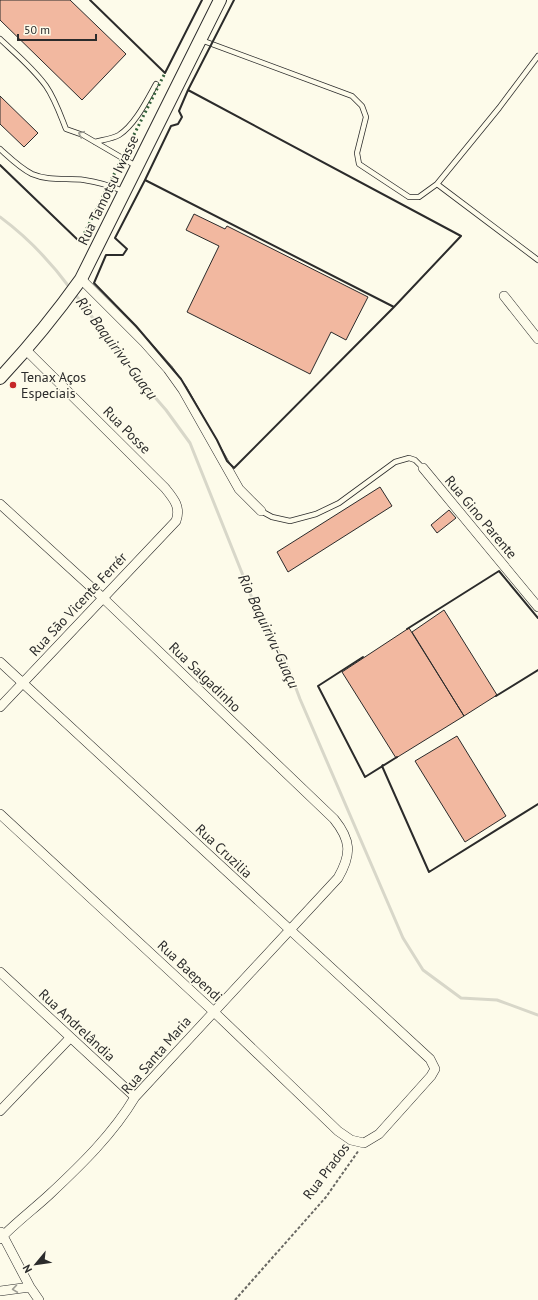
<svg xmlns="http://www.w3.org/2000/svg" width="538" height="1300" font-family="'PT Sans',sans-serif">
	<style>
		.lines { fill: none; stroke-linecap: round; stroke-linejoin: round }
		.stream { stroke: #d8d7c9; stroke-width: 3 }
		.building { fill: #f2b8a0; stroke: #2b2b2b }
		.service-casing { stroke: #2b2b2b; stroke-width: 6 }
		.minor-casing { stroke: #2b2b2b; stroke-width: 10 }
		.tertiary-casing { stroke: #2b2b2b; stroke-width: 14 }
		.path { stroke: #6a6964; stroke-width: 2; stroke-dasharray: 3 2; stroke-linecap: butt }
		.service { stroke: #fdfbea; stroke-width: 4.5 }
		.minor { stroke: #fdfbea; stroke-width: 9 }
		.tertiary { stroke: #fdfbea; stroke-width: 12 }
		.hedge { stroke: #34623c; stroke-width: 3; stroke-dasharray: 2 3; stroke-linecap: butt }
		.wall { stroke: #2b2b2b; stroke-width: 2 }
		.oneway { stroke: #9e9d94 }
		.poi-dot { fill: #c62828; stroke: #fdfbea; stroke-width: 1.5 }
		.labels { text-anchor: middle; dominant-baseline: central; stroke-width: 3; stroke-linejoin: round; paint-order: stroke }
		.street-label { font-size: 14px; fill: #2b2b2b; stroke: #fdfbea }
		.poi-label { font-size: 14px; fill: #2b2b2b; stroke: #fdfbea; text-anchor: start }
		.water-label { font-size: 15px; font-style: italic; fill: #2b2b2b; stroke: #fdfbea }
	</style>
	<rect width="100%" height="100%" fill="#fdfbea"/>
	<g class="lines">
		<path class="stream" d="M 0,217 C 27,237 50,261 70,288
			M 75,294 L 133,372 L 166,410 L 190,443 L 262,623 L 288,667 L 300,699 L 403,938 L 423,970 L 461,998 L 497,1000 L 538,1015"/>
	</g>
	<path class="building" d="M 0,0 L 70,0 L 126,54 L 82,100 L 0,20 Z
		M 0,96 L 38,133 L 24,147 L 0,124 Z
		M 194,214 L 225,229 L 227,226 L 368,297 L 346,340 L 331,332 L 310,374 L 187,312 L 219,246 L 186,230 Z
		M 380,487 L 392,506 L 288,572 L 277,552 Z
		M 449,510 L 456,518 L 437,533 L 431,525 Z
		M 444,610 L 497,695 L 464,716 L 412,632 Z
		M 409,628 L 464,716 L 396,758 L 342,672 Z
		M 457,736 L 506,816 L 465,842 L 415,761 Z"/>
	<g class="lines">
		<g class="service-casing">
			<path id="service" d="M 0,39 C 16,54 33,68 46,86 C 55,99 60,114 66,129 L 83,135 L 136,166
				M 201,40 L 352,96 L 362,106 L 366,117 L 357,153 L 359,164 L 409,197 L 419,197 L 437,184
				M 538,56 L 499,108 L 437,184 L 538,260
				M 95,142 C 102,140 112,139 119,135 C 135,125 147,100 156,84
				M 0,149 C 10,158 20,168 32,174 C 48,181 67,178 84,180 C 98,182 111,186 123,191
				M 261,511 L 272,517 L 290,521 L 316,514 L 339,503 L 395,462 L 409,458 L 415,460 L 423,468"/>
		</g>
		<g class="minor-casing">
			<path id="minor" d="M 81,279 L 144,342 L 168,369 L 183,390 L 239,489 L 261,511
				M 504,296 L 538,339
				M 423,468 L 538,607
				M 0,504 L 103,598 L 334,819 C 351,840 352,854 338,878 L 135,1097 C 113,1134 81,1165 50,1194 C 34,1209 15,1223 0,1239
				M 0,662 L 430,1059 L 435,1069 L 431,1076 L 379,1134 L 364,1143 L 351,1140 L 338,1131 L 213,1011 L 0,814
				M 0,707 L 176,521 C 181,507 174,499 165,488 L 26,350
				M 0,972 L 135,1097
				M 0,1111 L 70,1038
				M 1,1232 L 30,1287 L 39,1300
				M 0,1291 L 30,1287"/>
		</g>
		<g class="tertiary-casing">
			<path id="tertiary" d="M 0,378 C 29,347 56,314 81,279 L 220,0"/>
		</g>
		<path class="path" d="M 235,1300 L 326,1197 L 359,1150"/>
		<use href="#service" class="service"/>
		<use href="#minor" class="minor"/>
		<use href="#tertiary" class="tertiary"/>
		<path class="hedge" d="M 80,242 L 165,73"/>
		<path class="wall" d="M 90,0 L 165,73 L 202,0
			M 188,90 L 461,236 L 394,307 L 145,180 L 171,126 L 178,124 L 182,117 L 179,111 Z
			M 188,90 L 234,0
			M 0,165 L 80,242
			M 145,180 L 394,307 L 234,468 L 227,461 L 217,440 L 181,379 L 136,326 L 94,283 L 106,255 L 123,255 L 127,249 L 115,238 Z
			M 407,629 L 499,571 L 538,618
			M 363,657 L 318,686 L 365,777 L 397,757
			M 496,696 L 538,670
			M 383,765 L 382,766 L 429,872 L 538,804"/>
	</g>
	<defs><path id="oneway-chevron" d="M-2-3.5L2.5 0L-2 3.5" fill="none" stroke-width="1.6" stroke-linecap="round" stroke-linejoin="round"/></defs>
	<g class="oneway">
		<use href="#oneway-chevron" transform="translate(81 134) rotate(-155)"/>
		<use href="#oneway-chevron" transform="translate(15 1289) rotate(172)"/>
	</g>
	<circle class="poi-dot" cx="13" cy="385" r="4"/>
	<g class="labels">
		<g class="street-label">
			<text transform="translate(108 190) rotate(-64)">Rua Tamotsu Iwasse</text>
			<text transform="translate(127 430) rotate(45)">Rua Posse</text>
			<text transform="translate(481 517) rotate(50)">Rua Gino Parente</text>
			<text transform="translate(78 604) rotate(-47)">Rua São Vicente Ferrér</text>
			<text transform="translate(205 677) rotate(44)">Rua Salgadinho</text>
			<text transform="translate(224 851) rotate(43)">Rua Cruzilia</text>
			<text transform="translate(190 971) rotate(43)">Rua Baependi</text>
			<text transform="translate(77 1025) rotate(43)">Rua Andrelândia</text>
			<text transform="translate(156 1055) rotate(-49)">Rua Santa Maria</text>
			<text transform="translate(326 1171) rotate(-53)">Rua Prados</text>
		</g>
		<g class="poi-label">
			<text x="21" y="377">Tenax Aços<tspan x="21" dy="16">Especiais</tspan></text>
		</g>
		<g class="water-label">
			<text transform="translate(117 348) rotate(53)">Rio Baquirivu-Guaçu</text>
			<text transform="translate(269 631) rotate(65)">Rio Baquirivu-Guaçu</text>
		</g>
	</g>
	<g transform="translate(36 1264) rotate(241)" stroke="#fdfbea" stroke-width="3" paint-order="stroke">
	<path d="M0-3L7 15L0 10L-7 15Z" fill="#2b2b2b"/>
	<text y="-6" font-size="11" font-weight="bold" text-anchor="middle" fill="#2b2b2b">N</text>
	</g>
	<path d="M18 34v6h78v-6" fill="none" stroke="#2b2b2b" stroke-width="2"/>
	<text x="24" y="34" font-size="12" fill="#2b2b2b" stroke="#fdfbea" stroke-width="3" paint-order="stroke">50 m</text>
</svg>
